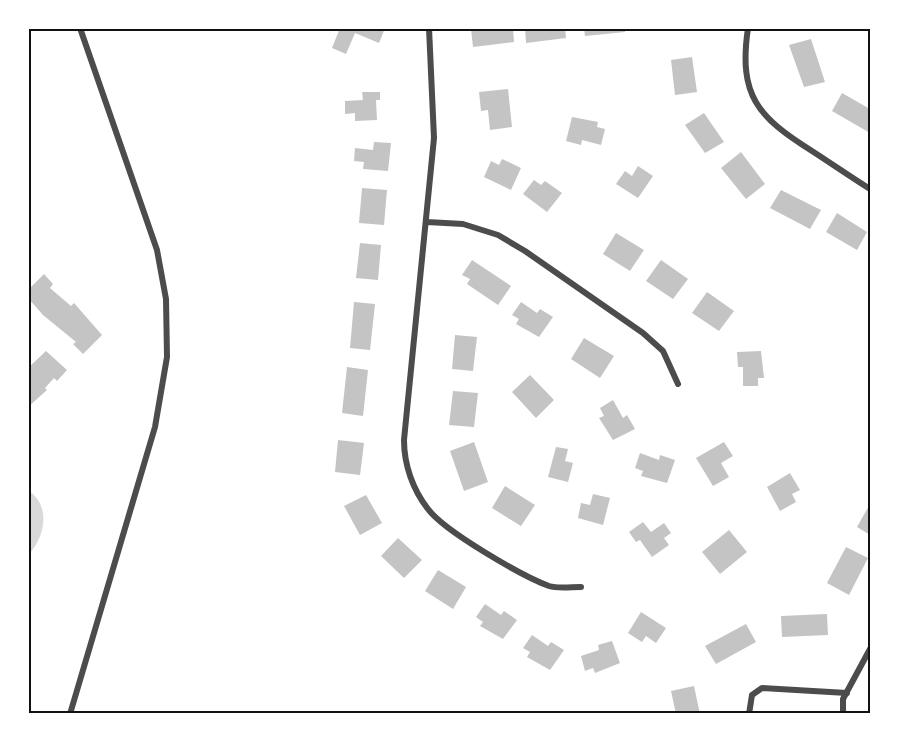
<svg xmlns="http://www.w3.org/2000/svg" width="899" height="742" font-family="'Crimson Pro',serif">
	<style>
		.water { fill: #d9d9d9 }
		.building { fill: #c4c4c4 }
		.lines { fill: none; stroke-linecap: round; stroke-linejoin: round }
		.minor { stroke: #4c4c4c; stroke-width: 6 }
		.neatline { fill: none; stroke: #111; stroke-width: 2 }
	</style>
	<rect width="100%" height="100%" fill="#fff"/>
	<path class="water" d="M 29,491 C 51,506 45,537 29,554 Z"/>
	<path class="building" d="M 340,28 L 385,28 L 379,43 L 355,33 L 346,54 L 332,48 Z
		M 513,28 L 514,42 L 473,47 L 471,29 Z
		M 525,28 L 565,28 L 566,38 L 526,43 Z
		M 584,28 L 625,28 L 625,32 L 585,36 Z
		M 811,39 L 825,82 L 804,87 L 789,45 Z
		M 692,57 L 697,92 L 675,95 L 671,60 Z
		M 508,89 L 512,127 L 490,130 L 488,110 L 481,111 L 479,92 Z
		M 362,92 L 380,92 L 380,100 L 376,100 L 377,120 L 355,121 L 355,113 L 345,114 L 345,101 L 363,100 Z
		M 842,93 L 870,109 L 870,133 L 832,111 Z
		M 704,113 L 724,142 L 705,153 L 685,125 Z
		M 572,117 L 598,122 L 597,127 L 605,129 L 601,145 L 582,140 L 581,145 L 566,141 Z
		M 374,142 L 391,143 L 388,171 L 363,169 L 364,162 L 354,161 L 355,148 L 373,150 Z
		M 741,152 L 765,184 L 746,199 L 721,168 Z
		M 502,159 L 521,168 L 511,190 L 484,177 L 491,161 L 499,165 Z
		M 638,166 L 653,176 L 638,198 L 616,184 L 625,171 L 632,176 Z
		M 534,180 L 541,185 L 545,181 L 562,193 L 547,212 L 523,194 Z
		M 362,188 L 387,190 L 384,225 L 359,223 Z
		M 781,190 L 821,210 L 810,229 L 770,208 Z
		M 837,213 L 867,232 L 857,250 L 826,232 Z
		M 616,233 L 644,250 L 630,271 L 603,254 Z
		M 360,243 L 381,245 L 378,280 L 356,278 Z
		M 472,260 L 511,286 L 498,305 L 467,284 L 470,279 L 462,275 Z
		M 661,260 L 688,279 L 673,299 L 646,281 Z
		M 44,274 L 53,284 L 50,288 L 71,306 L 74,303 L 102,335 L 83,354 L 73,344 L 76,342 L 43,315 L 28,298 L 28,290 Z
		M 707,292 L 734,311 L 719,331 L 692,313 Z
		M 354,302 L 375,304 L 370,350 L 350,348 Z
		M 521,302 L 537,313 L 540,309 L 553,317 L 539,337 L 516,324 L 519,319 L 512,315 Z
		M 455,335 L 477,337 L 473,371 L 452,369 Z
		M 584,338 L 614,356 L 600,378 L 571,359 Z
		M 46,351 L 67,370 L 57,381 L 54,378 L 45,388 L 47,390 L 28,407 L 28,368 Z
		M 761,351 L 764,378 L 758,378 L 758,386 L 743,386 L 743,367 L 738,367 L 737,352 Z
		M 347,367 L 368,370 L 363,416 L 342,413 Z
		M 530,375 L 554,400 L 536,418 L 512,392 Z
		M 453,391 L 478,393 L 474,427 L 449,425 Z
		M 613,400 L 623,418 L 627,415 L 635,429 L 613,440 L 599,418 L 604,416 L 600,408 Z
		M 338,440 L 364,443 L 360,475 L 335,472 Z
		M 474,442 L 488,482 L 464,491 L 450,451 Z
		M 724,442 L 733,456 L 721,463 L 729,477 L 713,486 L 696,458 Z
		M 556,447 L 568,449 L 565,461 L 573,463 L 568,482 L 548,477 Z
		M 640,453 L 659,460 L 660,455 L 675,460 L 667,483 L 641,476 L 643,471 L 635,468 Z
		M 790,473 L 800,490 L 792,494 L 796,502 L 780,511 L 767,487 Z
		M 505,486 L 535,505 L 521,526 L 492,508 Z
		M 593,494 L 610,498 L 603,525 L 578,518 L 581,503 L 590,505 Z
		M 366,495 L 382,523 L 360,535 L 344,506 Z
		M 870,504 L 870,535 L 857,527 Z
		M 643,522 L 651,532 L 664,523 L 671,533 L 664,538 L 669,545 L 652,557 L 640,540 L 636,542 L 629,532 Z
		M 729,530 L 747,552 L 720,574 L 702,552 Z
		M 398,538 L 422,560 L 404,578 L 381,556 Z
		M 846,547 L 868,558 L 849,595 L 827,583 Z
		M 438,570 L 466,587 L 453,609 L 425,591 Z
		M 485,604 L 501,615 L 504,611 L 517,620 L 503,639 L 480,626 L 483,622 L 476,617 Z
		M 641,612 L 666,628 L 656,643 L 646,636 L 642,642 L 628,633 Z
		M 827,614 L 828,635 L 782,637 L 781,616 Z
		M 746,624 L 756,642 L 716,664 L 705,646 Z
		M 532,635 L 548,646 L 551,642 L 564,650 L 550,670 L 527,657 L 530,652 L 523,648 Z
		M 612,641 L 620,663 L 595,673 L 593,668 L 585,671 L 581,656 L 599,650 L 598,645 Z
		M 694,686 L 700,714 L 676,714 L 671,691 Z"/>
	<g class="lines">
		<path class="minor" d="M 429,28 L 434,138 L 404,440 C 404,465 413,490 428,509 C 444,531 522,576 549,586 C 558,589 571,587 581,587
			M 748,28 C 738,96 758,117 812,151 C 832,164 851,177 870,189
			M 427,222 L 463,224 L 498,235 L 525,251 L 643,333 L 663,351 L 678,384
			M 70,714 L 155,427 L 167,357 L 166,299 L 157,250 L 80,28
			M 749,714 L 752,695 L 762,688 L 847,693
			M 843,714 L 843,699 L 870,649"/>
	</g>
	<rect width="899" height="742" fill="none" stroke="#ffffff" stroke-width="60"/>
	<rect x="30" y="30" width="839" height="682" class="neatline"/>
</svg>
